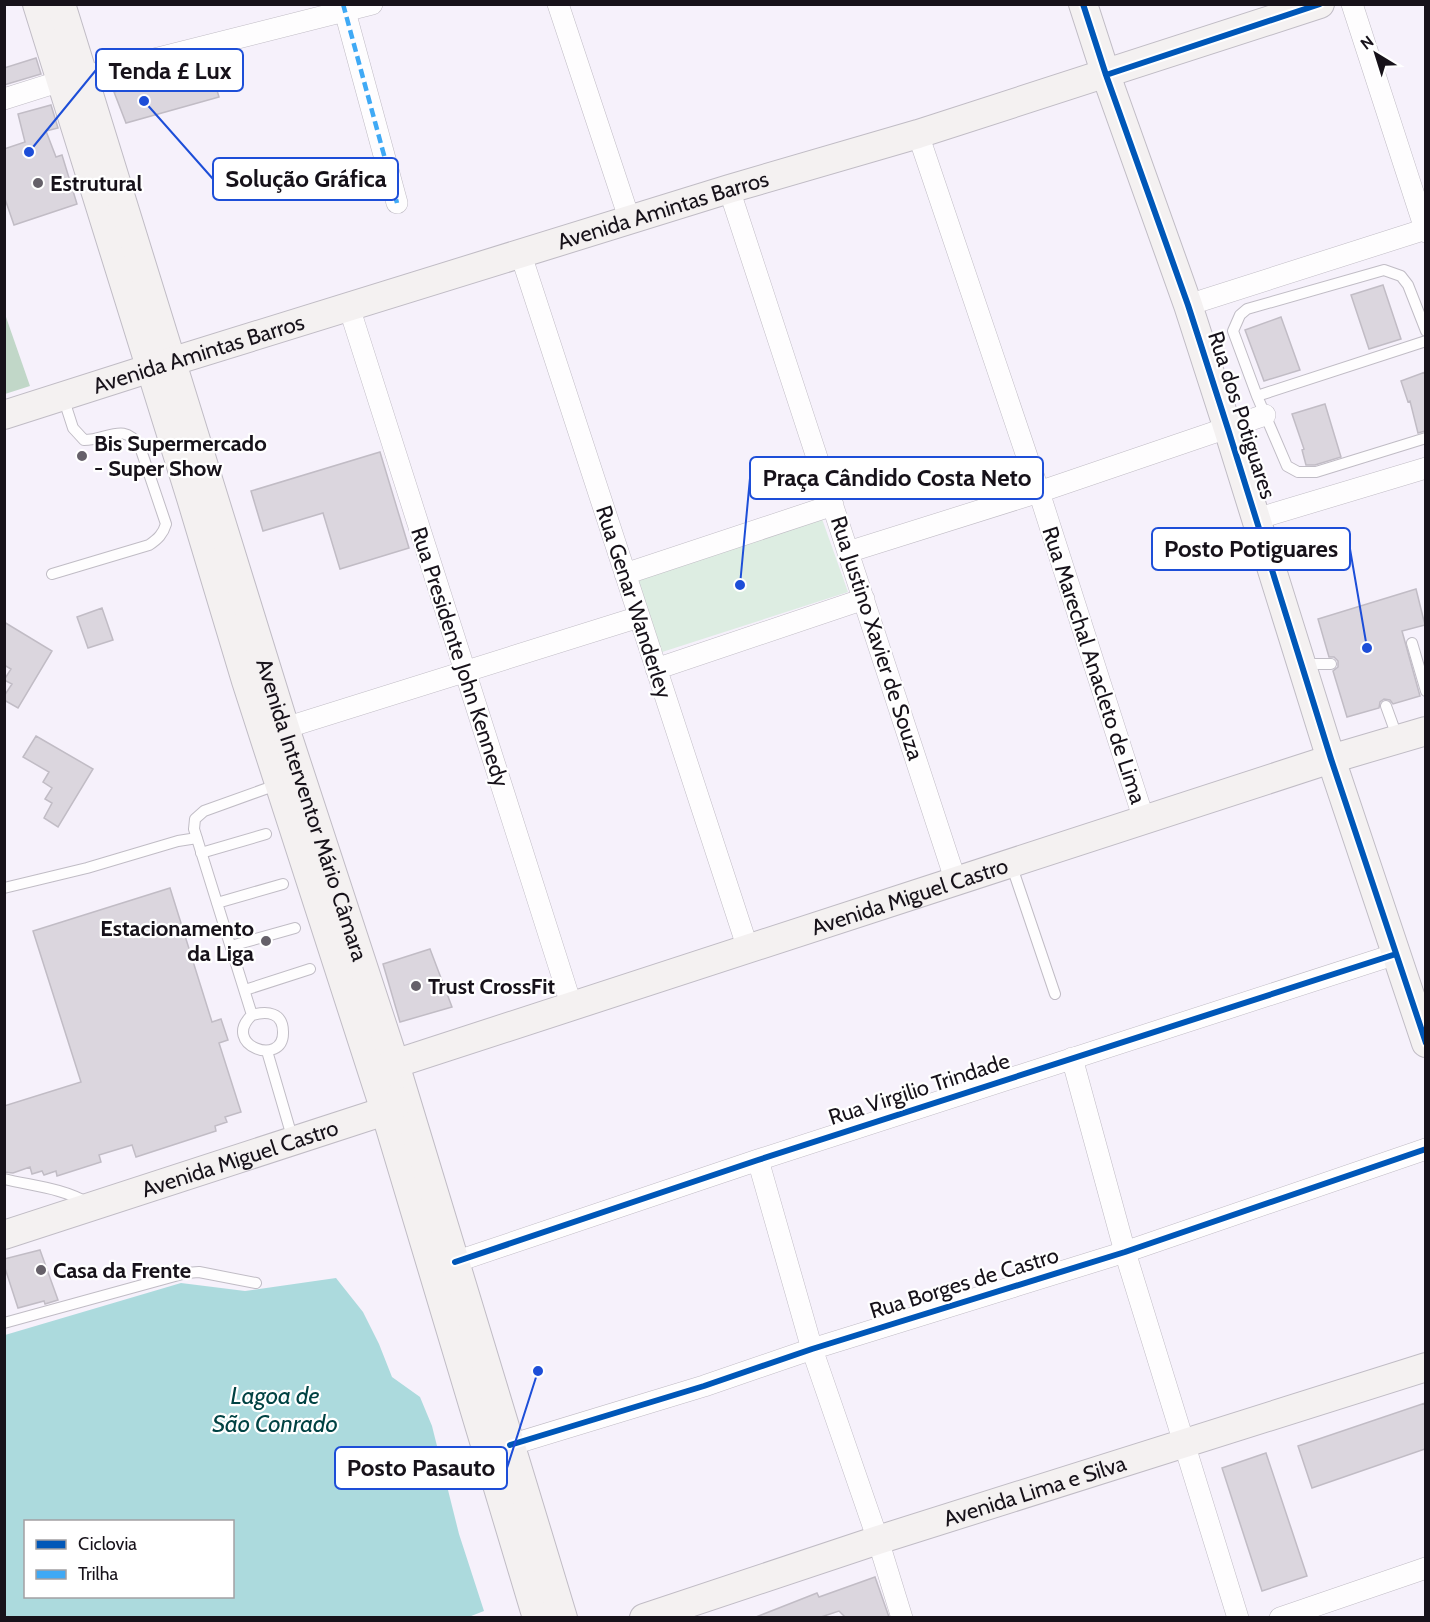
<svg xmlns="http://www.w3.org/2000/svg" width="1430" height="1622" font-family="Cabin,sans-serif">
	<style>
		.green { fill: #ddede2 }
		.forest { fill: #c1d7c8 }
		.water { fill: #acdadd; fill-rule: evenodd }
		.building { fill: #dbd6de; stroke: #c1bcc5; stroke-width: 1.5 }
		.lines { fill: none; stroke-linecap: round; stroke-linejoin: round }
		.lane-casing { stroke: #c0bcc5; stroke-width: 12 }
		.street-casing { stroke: #c0bcc5; stroke-width: 22 }
		.secondary-casing { stroke: #c0bcc5; stroke-width: 30 }
		.lane { stroke: #fefdfe; stroke-width: 10 }
		.street { stroke: #fefdfe; stroke-width: 21 }
		.secondary { stroke: #f4f1f1; stroke-width: 28 }
		.quiet { stroke: #3fa9f5; stroke-width: 4.5; stroke-dasharray: 9 4.5; stroke-linecap: butt }
		.cycleway-casing { stroke: #fff; stroke-width: 10 }
		.cycleway { stroke: #0057b8; stroke-width: 6 }
		.poi-dot { fill: #656069; stroke: #fff; stroke-width: 2 }
		.labels { text-anchor: middle; dominant-baseline: central; stroke-width: 4.5; stroke-linejoin: round; paint-order: stroke }
		.poi-label { font-size: 22px; font-weight: bold; fill: #17121a; stroke: #fff; text-anchor: start }
		.street-label { font-size: 22px; fill: #17121a; stroke: #fff }
		.water-label { font-size: 24px; font-style: italic; fill: #004243; stroke: #fff }
		.leader { fill: none; stroke: #1d4ed8; stroke-width: 2 }
		.callout-dot { fill: #1d4ed8; stroke: #fff; stroke-width: 2 }
		.callout { fill: #fff; stroke: #1d4ed8; stroke-width: 2 }
		.callout-label { font-size: 24px; text-anchor: middle; font-weight: bold; fill: #17121a }
	</style>
	<rect width="100%" height="100%" fill="#f6f1fb"/>
	<path class="green" d="M 821,516 L 848,592 L 656,654 L 632,578 Z"/>
	<path class="forest" d="M 5,317 L 6,317 L 30,386 L 5,394 Z"/>
	<path class="water" d="M 336,1278 L 363,1312 L 379,1344 L 392,1377 L 420,1397 L 432,1426 L 459,1534 L 484,1611 L 466,1618 L 5,1617 L 5,1335 L 181,1283 L 245,1291 ZM 26,1522 L 232,1522 L 232,1596 L 26,1596 Z"/>
	<path class="building" d="M 36,58 L 41,74 L 4,85 L 4,68 Z
		M 210,67 L 219,97 L 126,123 L 114,92 Z
		M 51,105 L 58,128 L 46,131 L 56,157 L 62,155 L 77,204 L 14,225 L 4,196 L 4,149 L 25,142 L 18,114 Z
		M 1383,285 L 1401,339 L 1369,349 L 1351,295 Z
		M 1281,317 L 1300,370 L 1264,381 L 1245,330 Z
		M 1425,372 L 1425,431 L 1418,433 L 1410,401 L 1408,402 L 1401,381 Z
		M 1325,404 L 1341,457 L 1315,465 L 1306,465 L 1302,450 L 1304,449 L 1292,414 Z
		M 380,452 L 409,548 L 340,569 L 323,513 L 263,531 L 251,491 Z
		M 1416,589 L 1425,625 L 1402,631 L 1420,696 L 1393,704 L 1390,700 L 1384,699 L 1380,702 L 1379,708 L 1347,717 L 1333,671 L 1338,667 L 1338,661 L 1334,657 L 1329,657 L 1318,619 Z
		M 102,608 L 113,640 L 88,648 L 77,617 Z
		M 4,622 L 52,651 L 18,708 L 4,700 L 4,696 L 12,684 L 4,680 L 11,669 L 4,665 Z
		M 36,736 L 93,769 L 58,827 L 44,818 L 52,803 L 45,799 L 52,788 L 43,782 L 49,772 L 23,757 Z
		M 170,888 L 212,1022 L 221,1019 L 228,1040 L 219,1043 L 241,1112 L 225,1117 L 227,1122 L 215,1126 L 216,1131 L 136,1157 L 132,1145 L 99,1155 L 101,1162 L 57,1176 L 56,1171 L 44,1175 L 42,1171 L 32,1174 L 30,1167 L 13,1173 L 4,1172 L 4,1106 L 81,1082 L 33,931 Z
		M 430,949 L 452,1007 L 400,1022 L 383,964 Z
		M 40,1250 L 58,1300 L 45,1304 L 44,1301 L 18,1308 L 4,1265 L 4,1259 Z
		M 1425,1403 L 1425,1449 L 1312,1488 L 1298,1446 Z
		M 1266,1453 L 1307,1576 L 1262,1591 L 1222,1468 Z
		M 875,1577 L 889,1617 L 845,1617 L 839,1611 L 821,1617 L 756,1617 L 817,1593 L 819,1597 Z"/>
	<g class="lines">
		<g class="lane-casing">
			<path id="lane" d="M 1426,341 L 1257,396 L 1287,466 L 1298,472 L 1316,472 L 1426,438
				M 1257,396 L 1233,331 L 1240,315 L 1247,309 L 1384,270 L 1401,276 L 1408,285 L 1426,331
				M 52,574 L 149,545 C 158,539 163,534 166,524 L 140,447 C 124,421 108,440 84,440 L 73,428 L 63,397
				M 1412,643 L 1426,691
				M 1305,664 L 1331,664
				M 1386,706 L 1398,739
				M 201,853 L 266,834
				M 1011,864 L 1055,994
				M 4,888 L 87,868 L 178,841 L 197,838
				M 217,903 L 283,884
				M 231,946 L 295,928
				M 245,990 L 310,969
				M 252,1015 C 220,1045 284,1068 283,1032 C 283,1012 267,1011 252,1015 L 194,829 L 195,819 L 204,811 L 279,784
				M 267,1051 L 293,1140
				M 4,1179 C 33,1186 62,1188 88,1203
				M 4,1323 L 186,1273 L 199,1272 L 256,1283"/>
		</g>
		<g class="street-casing">
			<path id="street" d="M 343,4 L 397,203
				M 558,4 L 630,221
				M 1352,4 L 1426,232
				M 83,77 L 372,4
				M 4,99 L 61,81
				M 918,134 L 1039,492 L 1144,820
				M 729,189 L 956,882
				M 521,255 L 748,949
				M 1188,305 L 1426,229
				M 349,307 L 572,1007
				M 1256,519 L 1426,468
				M 848,552 L 1039,492 L 1265,415
				M 625,574 L 833,505
				M 656,669 L 864,599
				M 285,728 L 639,617
				M 1072,1058 L 1125,1252 L 1238,1618
				M 758,1160 L 812,1349 L 878,1540 L 902,1618
				M 455,1262 L 758,1160 L 1396,954
				M 510,1445 L 704,1386 L 812,1349 L 1125,1252 L 1426,1149
				M 1280,1618 L 1426,1568"/>
		</g>
		<g class="secondary-casing">
			<g id="secondary">
				<path d="M 37,4 L 191,498 L 246,681 L 385,1111 L 537,1618"/>
				<path id="s1" d="M 61,4 L 285,728 L 395,1064 L 563,1618"/>
				<path d="M 1083,4 L 1106,75 L 1188,305 L 1228,429 L 1331,759 L 1426,1043"/>
				<path id="s2" d="M 4,415 L 151,368 L 729,189 L 918,134 L 1320,4"/>
				<path id="s3" d="M 381,1075 L 388,1066 L 1331,759 L 1426,731"/>
				<path id="s4" d="M 4,1235 L 385,1111 L 392,1109 L 399,1101"/>
				<path id="s5" d="M 644,1618 L 878,1540 L 1426,1367"/>
			</g>
		</g>
		<use href="#lane" class="lane"/>
		<use href="#street" class="street"/>
		<use href="#secondary" class="secondary"/>
		<path class="quiet" d="M 343,4 L 397,203"/>
		<g class="cycleway-casing">
			<path id="cycleway" d="M 1083,4 L 1106,75 L 1188,305 L 1228,429 L 1331,759 L 1426,1043
				M 1106,75 L 1320,4
				M 455,1262 L 758,1160 L 1396,954
				M 510,1445 L 704,1386 L 812,1349 L 1125,1252 L 1426,1149"/>
		</g>
		<use href="#cycleway" class="cycleway"/>
	</g>
	<g class="poi-dot">
		<circle cx="38" cy="183" r="6"/>
		<circle cx="82" cy="456" r="6"/>
		<circle cx="266" cy="941" r="6"/>
		<circle cx="416" cy="986" r="6"/>
		<circle cx="41" cy="1270" r="6"/>
	</g>
	<g class="labels">
		<g class="poi-label">
			<text x="50" y="183">Estrutural</text>
			<text x="94" y="443">Bis Supermercado<tspan x="94" dy="25">- Super Show</tspan></text>
			<text x="254" y="928" text-anchor="end">Estacionamento<tspan x="254" dy="25">da Liga</tspan></text>
			<text x="428" y="986">Trust CrossFit</text>
			<text x="53" y="1270">Casa da Frente</text>
		</g>
		<g class="street-label">
			<text stroke="none"><textPath href="#s2" startOffset="690">Avenida Amintas Barros</textPath></text>
			<text stroke="none"><textPath href="#s2" startOffset="204">Avenida Amintas Barros</textPath></text>
			<text transform="translate(1242 415) rotate(72)">Rua dos Potiguares</text>
			<text transform="translate(634 602) rotate(72)">Rua Genar Wanderley</text>
			<text transform="translate(877 638) rotate(72)">Rua Justino Xavier de Souza</text>
			<text transform="translate(460 657) rotate(72)">Rua Presidente John Kennedy</text>
			<text transform="translate(1094 665) rotate(72)">Rua Marechal Anacleto de Lima</text>
			<text stroke="none"><textPath href="#s1" startOffset="844">Avenida Interventor Mário Câmara</textPath></text>
			<text stroke="none"><textPath href="#s3" startOffset="560">Avenida Miguel Castro</textPath></text>
			<text transform="translate(919 1089) rotate(-18)">Rua Virgilio Trindade</text>
			<text stroke="none"><textPath href="#s4" startOffset="248">Avenida Miguel Castro</textPath></text>
			<text transform="translate(964 1283) rotate(-17)">Rua Borges de Castro</text>
			<text stroke="none"><textPath href="#s5" startOffset="411">Avenida Lima e Silva</textPath></text>
		</g>
		<g class="water-label">
			<text x="275" y="1395">Lagoa de<tspan x="275" dy="28">São Conrado</tspan></text>
		</g>
	</g>
	<path class="leader" d="M29 152L96 70M144 101L213 179M740 585L750 478M1367 648L1350 549M538 1371L507 1468"/>
	<g class="callout-dot">
		<circle cx="29" cy="152" r="6"/>
		<circle cx="144" cy="101" r="6"/>
		<circle cx="740" cy="585" r="6"/>
		<circle cx="1367" cy="648" r="6"/>
		<circle cx="538" cy="1371" r="6"/>
	</g>
	<g class="callout">
		<rect x="96" y="49" width="147" height="42" rx="6"/>
		<rect x="213" y="158" width="185" height="42" rx="6"/>
		<rect x="750" y="457" width="293" height="42" rx="6"/>
		<rect x="1152" y="528" width="198" height="42" rx="6"/>
		<rect x="335" y="1447" width="172" height="42" rx="6"/>
	</g>
	<g class="callout-label">
		<text x="170" y="79">Tenda £ Lux</text>
		<text x="306" y="187">Solução Gráfica</text>
		<text x="897" y="486">Praça Cândido Costa Neto</text>
		<text x="1251" y="557">Posto Potiguares</text>
		<text x="421" y="1476">Posto Pasauto</text>
	</g>
	<rect width="1430" height="1622" fill="none" stroke="#17121a" stroke-width="12"/>
	<rect x="24" y="1520" width="210" height="78" fill="#ffffff" stroke="#a2a0a3" stroke-width="1.5"/>
	<rect x="36" y="1540" width="30" height="9" fill="#0057b8" stroke="#a2a0a3" stroke-width="1.5"/>
	<text x="78" y="1550" font-size="18" fill="#17121a">Ciclovia</text>
	<rect x="36" y="1570" width="30" height="9" fill="#3fa9f5" stroke="#a2a0a3" stroke-width="1.5"/>
	<text x="78" y="1580" font-size="18" fill="#17121a">Trilha</text>
	<g transform="translate(1376 54) rotate(322)" stroke="#ffffff" stroke-width="4.5" paint-order="stroke">
	<path d="M0-4.5L10 22L0 15L-10 22Z" fill="#17121a"/>
	<text y="-9" font-size="16" font-weight="bold" text-anchor="middle" fill="#17121a">N</text>
	</g>
</svg>
